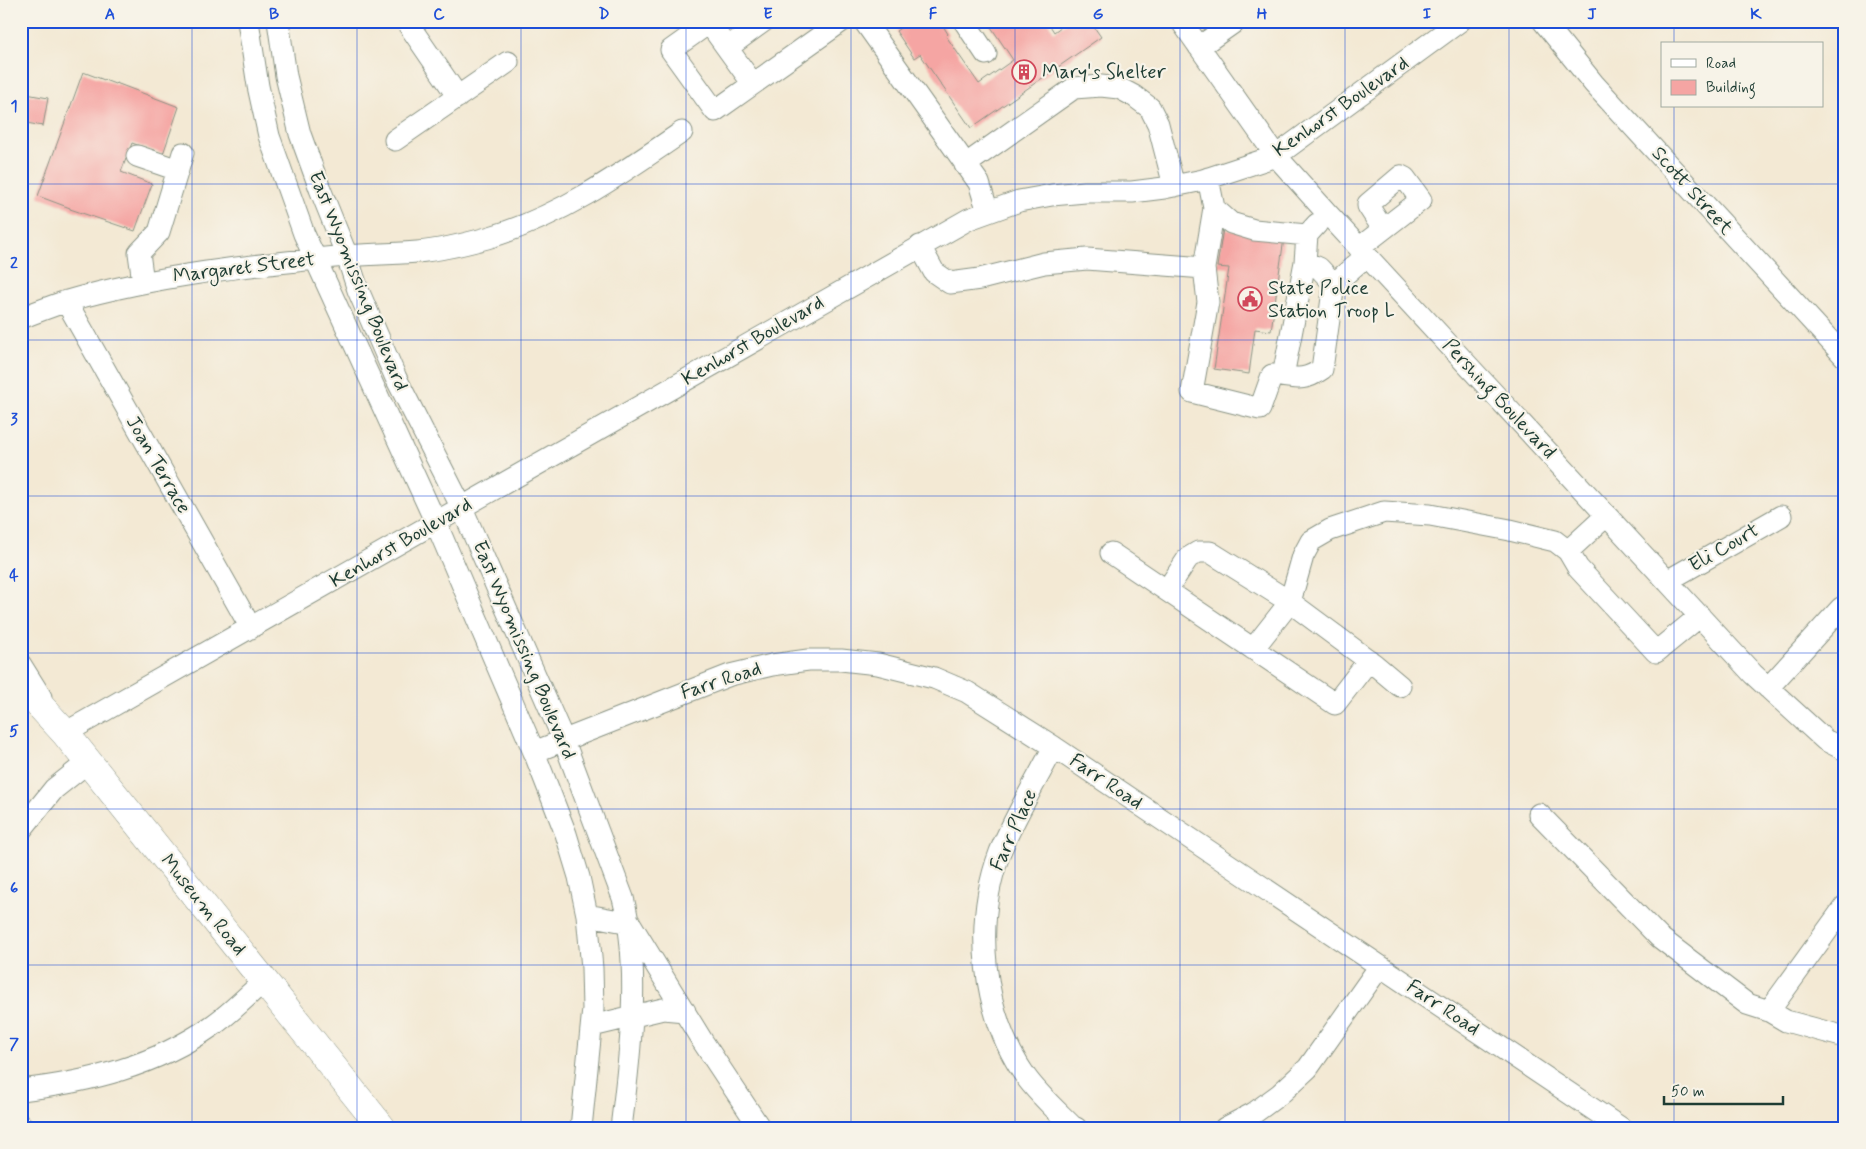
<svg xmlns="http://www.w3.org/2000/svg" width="1866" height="1149" font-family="Mynerve,sans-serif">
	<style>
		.building { fill: #f5a5a3 }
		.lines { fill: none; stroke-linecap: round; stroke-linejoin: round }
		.minor-casing { stroke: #899384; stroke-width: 23 }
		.major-casing { stroke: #899384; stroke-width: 29 }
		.minor { stroke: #fff; stroke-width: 21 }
		.major { stroke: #fff; stroke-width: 28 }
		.grid { fill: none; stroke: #1d4ed8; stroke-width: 1; stroke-opacity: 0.55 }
		.labels { text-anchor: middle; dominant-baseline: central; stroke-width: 4.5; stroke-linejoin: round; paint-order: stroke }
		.poi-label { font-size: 20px; fill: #1f3d34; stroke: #f7f3e8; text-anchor: start }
		.street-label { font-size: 20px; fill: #1f3d34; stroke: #f7f3e8 }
		.neatline { fill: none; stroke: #1d4ed8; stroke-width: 2 }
		.grid-label { font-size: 16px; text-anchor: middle; font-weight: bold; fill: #1d4ed8 }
	</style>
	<rect width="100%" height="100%" fill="#f7f3e8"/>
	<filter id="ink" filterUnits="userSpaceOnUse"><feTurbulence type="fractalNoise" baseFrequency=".02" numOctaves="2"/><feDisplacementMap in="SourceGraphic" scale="10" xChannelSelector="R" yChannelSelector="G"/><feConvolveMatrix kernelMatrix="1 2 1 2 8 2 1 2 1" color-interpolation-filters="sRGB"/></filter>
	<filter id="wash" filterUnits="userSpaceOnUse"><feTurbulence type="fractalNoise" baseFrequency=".0096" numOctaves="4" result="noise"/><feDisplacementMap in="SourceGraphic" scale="20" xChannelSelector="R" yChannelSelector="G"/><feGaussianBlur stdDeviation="1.12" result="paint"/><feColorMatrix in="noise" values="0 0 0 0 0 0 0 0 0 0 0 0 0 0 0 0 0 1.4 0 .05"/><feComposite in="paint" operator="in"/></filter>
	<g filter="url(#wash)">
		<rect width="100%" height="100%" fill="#f3e9d4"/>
		<g id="blocks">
			<path class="building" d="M 910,21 L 940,21 L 948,34 L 946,36 L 979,84 L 1013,60 L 987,21 L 1047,21 L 1054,32 L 1069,21 L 1090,21 L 1101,37 L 971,128 L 920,54 L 914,58 L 896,31 Z
				M 83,72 L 115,84 L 116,83 L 179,107 L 163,154 L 132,143 L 121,172 L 152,184 L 135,231 L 70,209 L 70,208 L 38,196 Z
				M 21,93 L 48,98 L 43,126 L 21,122 Z
				M 1223,229 L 1284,238 L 1271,331 L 1255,329 L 1249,374 L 1214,369 L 1229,268 L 1217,267 Z"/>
		</g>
	</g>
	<g filter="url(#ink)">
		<use href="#blocks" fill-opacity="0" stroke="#899384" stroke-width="1"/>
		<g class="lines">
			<g class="minor-casing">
				<path id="minor" d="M 248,21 L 258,86 L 269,136 L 304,234 L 436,523 L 534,752 L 566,834 L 579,877 L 587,915 L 592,968 L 593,1009 L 581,1128
					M 278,21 L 286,76 L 300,134 L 320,189 L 347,256 L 358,290 L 396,378 L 462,508 L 564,741 L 623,898 C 641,967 630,1057 621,1128
					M 406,21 L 458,97
					M 864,21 L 979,183 L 988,212
					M 964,21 L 986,54
					M 1181,21 L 1276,156 L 1327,213 L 1753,674 L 1825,740 L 1845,750
					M 1543,21 L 1594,84 L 1845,357
					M 1199,47 L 1236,21
					M 727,48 L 764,21
					M 753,84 L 709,23 L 671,50 L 715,111 L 842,21
					M 395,140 L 508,62
					M 137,156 L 178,170
					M 965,165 L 1074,88 L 1101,86 L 1119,88 L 1134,96 L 1150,108 L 1158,124 L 1174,186
					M 1208,178 L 1214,208 L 1204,268 L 1208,302 L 1192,392 L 1260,409 L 1272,375 C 1294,377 1302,383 1322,369 L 1334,284 L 1366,256
					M 1214,208 L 1231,223 L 1254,230 L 1307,235 L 1317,224
					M 920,246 L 934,272 L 950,283 L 980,279 L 1044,263 L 1087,259 L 1204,268
					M 1359,248 L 1421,200 L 1405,178 L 1401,176 L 1368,204 L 1368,206 L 1383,229
					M 1305,262 L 1319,268 L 1334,284
					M 143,282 L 139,253 L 159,232 L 183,153
					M 66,301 L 251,628
					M 21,318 C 36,312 52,306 67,301 C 158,275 252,265 346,256 C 370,254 394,254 417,252 C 441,250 465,244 487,238 C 560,217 621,174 682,132
					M 1283,376 L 1305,262 L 1307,235
					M 1568,551 L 1606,516
					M 1111,553 L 1335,704 L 1369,660
					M 1667,581 L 1781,516
					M 1167,590 L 1188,558 L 1198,552 L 1210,552 L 1290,602 L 1253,649
					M 21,665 L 41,697
					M 1400,686 L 1375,665 L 1290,602 L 1303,556 L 1311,541 L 1330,530 L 1384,512 L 1430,515 L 1510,530 L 1555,541 L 1568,551 L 1578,568 L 1656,652 L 1700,616
					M 1768,688 L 1841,608
					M 58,722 L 65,733 L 969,219 L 1019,201 L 1052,195 L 1085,192 L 1132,192 L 1164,188 L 1203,180 L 1276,156 L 1460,21
					M 1054,747 C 1036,781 1015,816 1000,852 C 973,924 982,1014 1026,1077 C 1039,1095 1057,1111 1073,1127 L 1076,1128
					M 534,752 L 730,675 L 772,665 L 808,660 L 841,660 L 878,664 L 934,678 L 967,692 L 1054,747 L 1621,1128
					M 1539,814 L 1659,937 L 1747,1004 L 1769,1011
					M 21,830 L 54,789 L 88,762
					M 1845,906 L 1769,1011 L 1786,1021 L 1845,1037
					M 587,915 L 630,923 L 703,1042 L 760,1128
					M 592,1026 L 663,1009 L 685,1011
					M 21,1090 C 89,1082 155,1066 212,1026 C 231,1013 247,996 264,981
					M 21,1125 L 22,1128
					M 1225,1128 L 1254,1113 L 1280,1094 L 1308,1068 L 1380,966"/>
			</g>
			<g class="major-casing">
				<path id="major" d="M 21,685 L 65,733 L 382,1128"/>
			</g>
			<use href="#minor" class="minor"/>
			<use href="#major" class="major"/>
		</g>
	</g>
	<path class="grid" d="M 192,21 L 192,1128M 357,21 L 357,1128M 521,21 L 521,1128M 686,21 L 686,1128M 851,21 L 851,1128M 1015,21 L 1015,1128M 1180,21 L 1180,1128M 1345,21 L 1345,1128M 1509,21 L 1509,1128M 1674,21 L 1674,44M 1674,106 L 1674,1128M 21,184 L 1845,184M 21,340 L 1845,340M 21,496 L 1845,496M 21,653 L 1845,653M 21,809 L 1845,809M 21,965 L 1845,965"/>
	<defs>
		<g id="building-ring" transform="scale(1.25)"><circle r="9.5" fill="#f7f3e8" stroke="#d1495b" stroke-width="1.5"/><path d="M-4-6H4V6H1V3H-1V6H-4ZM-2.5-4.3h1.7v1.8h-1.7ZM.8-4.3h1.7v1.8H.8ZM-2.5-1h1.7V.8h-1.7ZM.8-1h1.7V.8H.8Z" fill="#d1495b"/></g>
		<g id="civic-ring" transform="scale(1.25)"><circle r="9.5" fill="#f7f3e8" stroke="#d1495b" stroke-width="1.5"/><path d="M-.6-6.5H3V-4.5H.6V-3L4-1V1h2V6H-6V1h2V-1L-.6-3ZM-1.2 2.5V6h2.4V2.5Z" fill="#d1495b"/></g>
	</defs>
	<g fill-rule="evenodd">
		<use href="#building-ring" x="1024" y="72"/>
		<use href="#civic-ring" x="1250" y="299"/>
	</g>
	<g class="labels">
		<g class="poi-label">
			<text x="1042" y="72">Mary's Shelter</text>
			<text x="1268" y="288">State Police<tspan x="1268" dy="23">Station Troop L</tspan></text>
		</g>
		<g class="street-label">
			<text transform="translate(1341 107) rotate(-35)">Kenhorst Boulevard</text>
			<text transform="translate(1692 191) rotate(48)">Scott Street</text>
			<text transform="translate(244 268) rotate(-7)">Margaret Street</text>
			<text transform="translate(358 281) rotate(68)">East Wyomissing Boulevard</text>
			<text transform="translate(753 341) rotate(-30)">Kenhorst Boulevard</text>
			<text transform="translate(1499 399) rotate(47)">Pershing Boulevard</text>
			<text transform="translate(158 465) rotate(60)">Joan Terrace</text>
			<text transform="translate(401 543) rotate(-30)">Kenhorst Boulevard</text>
			<text transform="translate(1724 548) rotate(-30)">Eli Court</text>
			<text transform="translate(524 650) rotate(67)">East Wyomissing Boulevard</text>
			<text transform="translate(721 681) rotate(-18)">Farr Road</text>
			<text transform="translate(1106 782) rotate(34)">Farr Road</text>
			<text transform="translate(1014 830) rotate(-66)">Farr Place</text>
			<text transform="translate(203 905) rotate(51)">Museum Road</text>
			<text transform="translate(1443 1008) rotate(34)">Farr Road</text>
		</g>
	</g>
	<rect width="1866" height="1149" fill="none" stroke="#f7f3e8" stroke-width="55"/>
	<rect x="1661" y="42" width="162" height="65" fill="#f7f3e8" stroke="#a1aaa0"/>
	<rect x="1671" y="59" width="25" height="8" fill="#ffffff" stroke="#a1aaa0"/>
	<text x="1706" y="68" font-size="15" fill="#1f3d34">Road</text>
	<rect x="1671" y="80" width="25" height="15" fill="#f5a5a3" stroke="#a1aaa0"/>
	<text x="1706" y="92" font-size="15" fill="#1f3d34">Building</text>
	<path d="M1664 1096v8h119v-8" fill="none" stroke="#1f3d34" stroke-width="2.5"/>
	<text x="1671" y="1096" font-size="15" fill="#1f3d34" stroke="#f7f3e8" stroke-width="4" paint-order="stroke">50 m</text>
	<rect x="28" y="28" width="1810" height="1094" class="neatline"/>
	<g class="grid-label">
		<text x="110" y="19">A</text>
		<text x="274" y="19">B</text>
		<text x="439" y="19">C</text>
		<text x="604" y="19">D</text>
		<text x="768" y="19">E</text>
		<text x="933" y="19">F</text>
		<text x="1098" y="19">G</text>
		<text x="1262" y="19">H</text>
		<text x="1427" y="19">I</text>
		<text x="1592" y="19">J</text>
		<text x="1756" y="19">K</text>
		<text x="14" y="111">1</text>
		<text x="14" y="268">2</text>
		<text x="14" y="424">3</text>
		<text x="14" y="580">4</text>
		<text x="14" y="736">5</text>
		<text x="14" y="893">6</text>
		<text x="14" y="1049">7</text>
	</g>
</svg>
